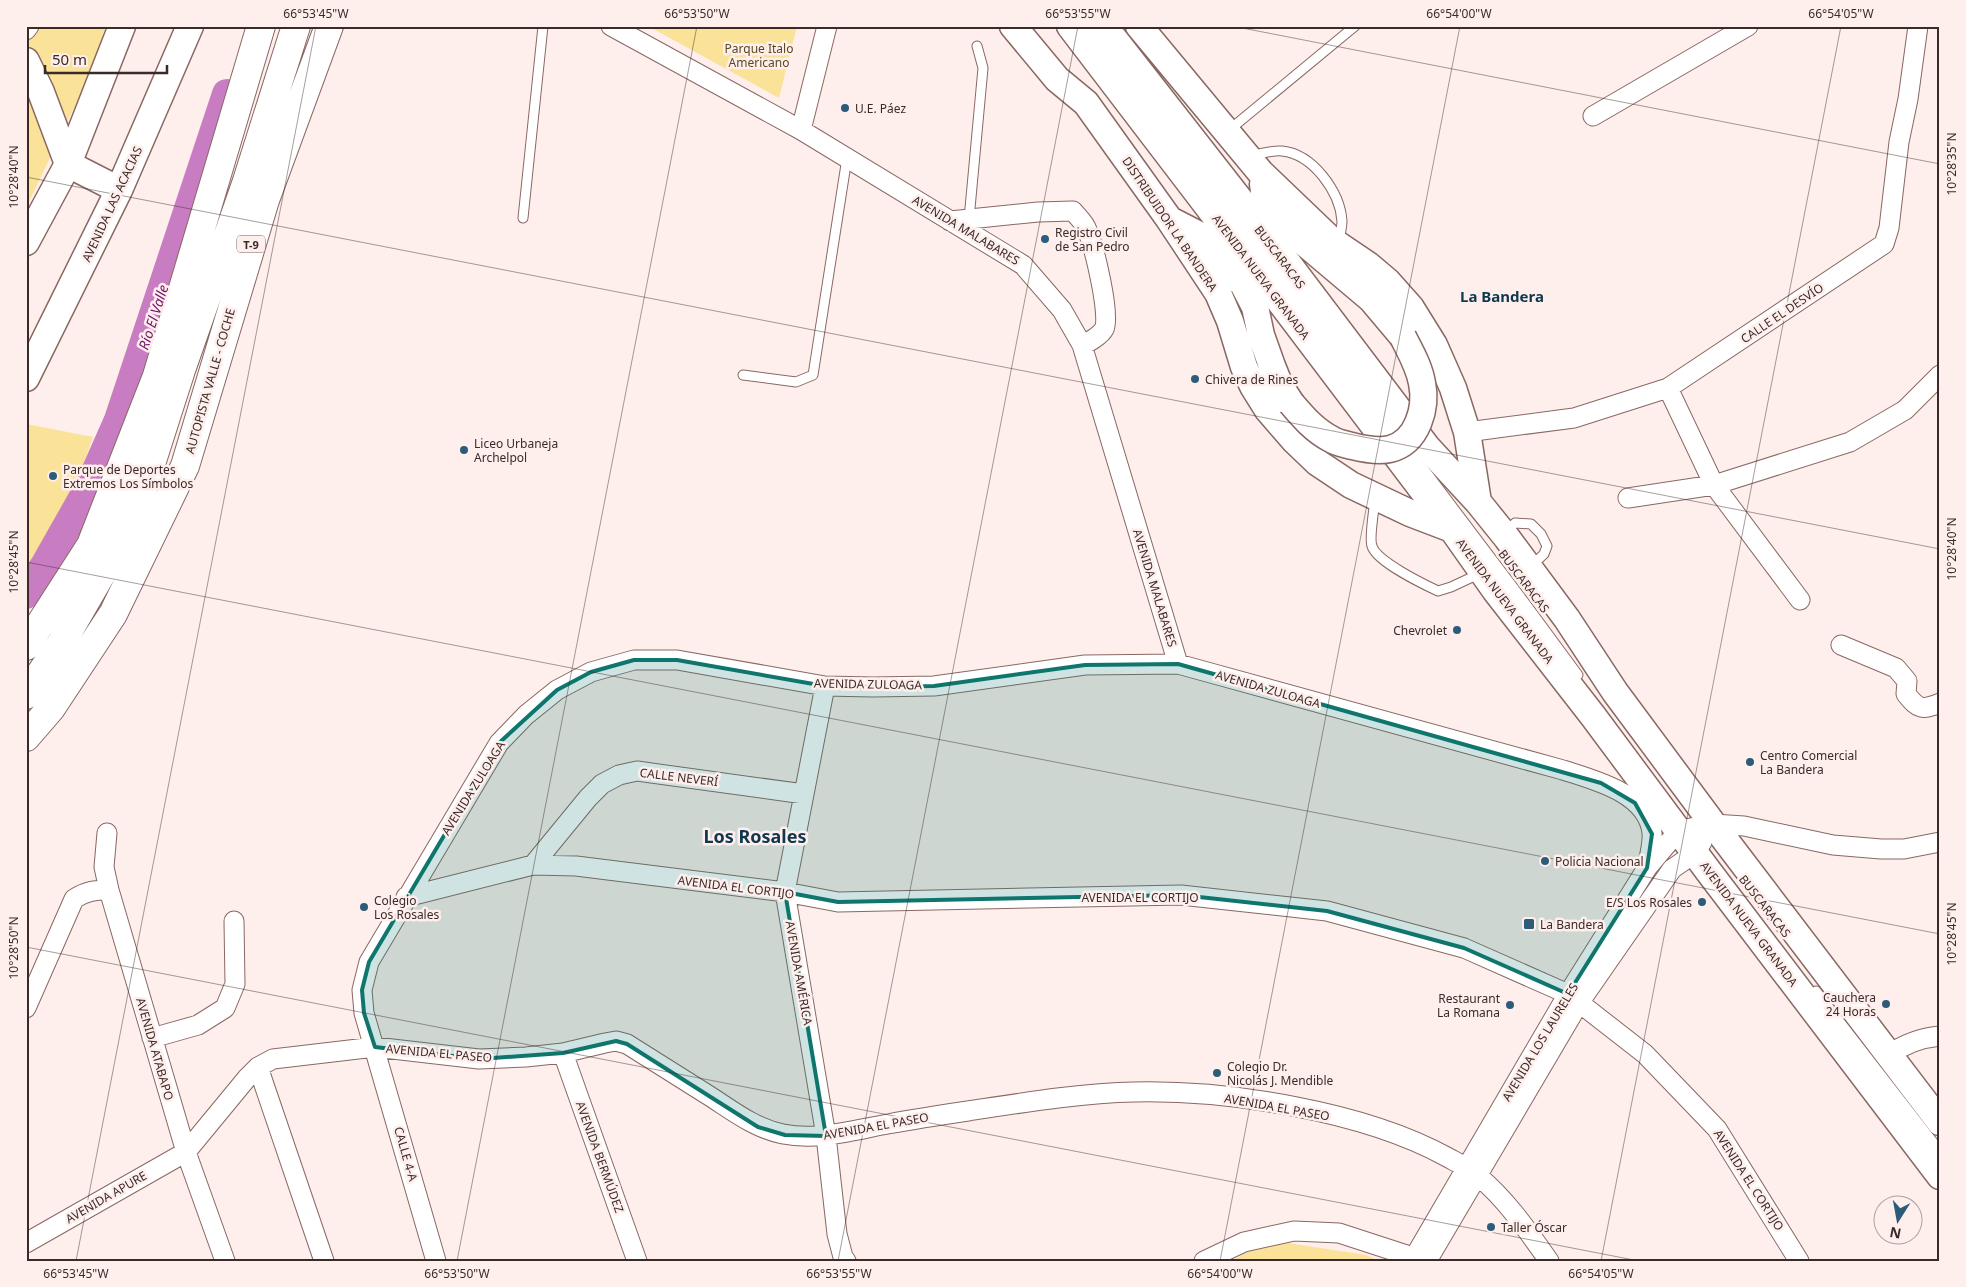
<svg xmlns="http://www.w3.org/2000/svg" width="1966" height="1287" font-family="'Noto Sans',sans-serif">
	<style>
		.green { fill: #fbe299 }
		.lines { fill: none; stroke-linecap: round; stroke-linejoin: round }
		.river { stroke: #c87dc2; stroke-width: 30 }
		.service-casing { stroke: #896862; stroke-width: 11 }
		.minor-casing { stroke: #896862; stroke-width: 21 }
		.secondary-casing { stroke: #896862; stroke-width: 29 }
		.motorway-casing { stroke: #896862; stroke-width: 30 }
		.service { stroke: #fff; stroke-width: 9 }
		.minor { stroke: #fff; stroke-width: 19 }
		.secondary { stroke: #fff; stroke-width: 26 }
		.motorway { stroke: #fff; stroke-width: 28 }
		.secondary-bridge-casing { stroke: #896862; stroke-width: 29; stroke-linecap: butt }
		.secondary-bridge { stroke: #fff; stroke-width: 26 }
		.marked { fill: #0f766e; fill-opacity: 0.2; stroke: #0f766e; stroke-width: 4; stroke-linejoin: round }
		.ticks { fill: none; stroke: #3a2b29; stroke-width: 1; stroke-opacity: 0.45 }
		.poi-dot { fill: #2c5c7a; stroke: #feeeec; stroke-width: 2 }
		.labels { text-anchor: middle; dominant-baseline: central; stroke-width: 5; stroke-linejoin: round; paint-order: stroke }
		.shield { fill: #feeeec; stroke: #756664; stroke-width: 1 }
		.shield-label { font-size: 11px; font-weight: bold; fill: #3a2b29 }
		.park-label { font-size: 12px; fill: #594a1f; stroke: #feeeec }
		.poi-label { font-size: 12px; fill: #3a2b29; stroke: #feeeec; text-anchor: start }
		.street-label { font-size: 12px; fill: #3a2b29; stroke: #feeeec }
		.water-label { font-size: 14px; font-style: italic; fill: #6f146d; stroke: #feeeec }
		.quarter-label { font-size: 15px; font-weight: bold; fill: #0f374e; stroke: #feeeec }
		.district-label { font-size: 18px; font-weight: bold; fill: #0f374e; stroke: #feeeec }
		.neatline { fill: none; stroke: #3a2b29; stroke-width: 2 }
		.ticks-label { font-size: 12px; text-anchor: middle; fill: #3a2b29 }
	</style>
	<rect width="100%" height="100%" fill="#feeeec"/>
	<path class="green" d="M 28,26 L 105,26 L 94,66 L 26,208 L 26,30 Z
		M 648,26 L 797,26 L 779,98 Z
		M 26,424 L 93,437 L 66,514 L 26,570 Z
		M 1288,1243 L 1366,1255 L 1379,1261 L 1232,1261 L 1254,1248 Z"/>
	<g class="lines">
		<path class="river" d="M 26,594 L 46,564 L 89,488 L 119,420 L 227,94"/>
		<g class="service-casing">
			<path id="service" d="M 1087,26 L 1196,167 L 1525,603 L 1578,675
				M 1228,131 L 1355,26
				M 1251,155 C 1261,154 1273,150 1282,151 C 1313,154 1340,192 1342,221 C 1342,227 1340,234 1339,241
				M 523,218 L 543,26
				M 969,219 L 983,68 L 977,46
				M 743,375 L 796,382 L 813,375 L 847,158
				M 1375,500 C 1374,509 1369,539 1372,546 C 1376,561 1423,584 1438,591 L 1451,587 L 1481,573
				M 1505,532 L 1515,523 L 1531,524 L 1541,534 L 1547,546 L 1544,554 L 1530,567
				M 1816,991 L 1940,1151"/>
		</g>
		<g class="minor-casing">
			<path id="minor" d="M 611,26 L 801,130 L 1023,265 L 1062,310 L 1082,345 L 1178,664
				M 26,30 L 29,26
				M 1593,116 L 1748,26
				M 801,130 L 827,26
				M 950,221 L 1038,212 L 1073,211 C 1078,217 1085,223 1087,230 C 1094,246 1111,316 1104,329 C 1101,335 1088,343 1082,345
				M 1668,388 L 1714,485 L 1800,600
				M 1467,432 L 1574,418 L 1668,388 L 1884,244 L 1889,228 L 1899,142 L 1908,99 L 1918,26
				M 1628,498 L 1714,485 L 1850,442 L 1905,410 L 1940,375
				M 1841,645 L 1896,668 L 1907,681 L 1906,694 C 1919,710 1922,710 1940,703
				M 825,686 L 785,892 L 826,1136 L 837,1234 L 843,1257 L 846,1261
				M 107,833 L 104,867 L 109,890 L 186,1152 L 225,1261
				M 533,865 L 588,798 L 602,784 L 619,775 L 637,771 L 804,794
				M 406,897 L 533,865 L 576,866 L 785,892 L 838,902 L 1181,895 L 1327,911 L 1464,948 L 1568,994 L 1645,1054 L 1717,1129 L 1799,1261
				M 26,1008 L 74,899 C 86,891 95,890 109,890
				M 152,1038 L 198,1025 L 225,1008 L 235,984 L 234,921
				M 563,1053 L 637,1261
				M 1889,1055 C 1905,1043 1921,1038 1940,1036
				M 258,1067 L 324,1261
				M 26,1243 L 186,1152 L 247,1078 L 258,1067 L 273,1059 L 375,1047 L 479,1059 L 526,1057 L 563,1053 L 605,1043 L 616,1041 L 627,1044 C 654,1061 681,1078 708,1095 C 733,1111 754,1128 783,1134 C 818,1141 854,1130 888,1124 C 915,1119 941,1115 968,1111 C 1021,1103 1081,1093 1134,1092 C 1229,1090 1363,1111 1447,1157 C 1458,1163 1469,1168 1478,1176 C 1506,1199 1528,1231 1549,1261
				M 436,1261 L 364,1013 L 362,990 L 369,962 L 499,743 L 526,715 L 557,690 L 591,672 L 634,660 L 677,660 L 825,686 L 873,687 L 934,686 L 1085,665 L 1178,664 L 1563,770 C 1594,780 1648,793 1652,833 C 1653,844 1649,857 1647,868
				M 1204,1261 L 1244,1242 L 1294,1231 L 1339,1233 L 1425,1261
				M 1412,1261 L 1568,994 L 1647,868 L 1679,830 L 1713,824 L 1744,826 L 1833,845 L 1881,849 L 1904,849 L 1940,842
				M 1427,1261 L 1579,1003 L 1672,869 L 1695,853 L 1702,842"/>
		</g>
		<g class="secondary-casing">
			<path id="secondary" d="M 1013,26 L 1057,79 L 1086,103 L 1169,219 L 1218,293 L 1230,321 L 1244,367 L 1253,386 L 1268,410 L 1294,440 L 1318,463 L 1351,485 L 1410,513 L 1452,529
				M 1070,26 L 1209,208 L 1452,529 L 1495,590 L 1593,716 L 1709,872 L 1940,1176
				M 1104,26 L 1240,200 L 1427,447 L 1478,502 L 1507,538 L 1567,619 L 1615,692 L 1713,824 L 1940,1122
				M 1139,26 L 1261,173 L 1331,240 L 1368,265 L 1387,281 L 1411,308 L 1434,345 L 1453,388 L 1467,432 L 1478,502
				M 26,61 L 41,92 L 68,164
				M 68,164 L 119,190
				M 1263,184 L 1265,199 L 1280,218 L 1307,245 L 1371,299 L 1403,337
				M 1170,220 L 1203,237 L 1233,278
				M 26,242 L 68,164 L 122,26
				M 1229,257 L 1255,307 L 1261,335 L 1272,366 L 1280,386 L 1291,403
				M 26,378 L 119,190 L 190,26"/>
		</g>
		<g class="motorway-casing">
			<path id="motorway" d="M 26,646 L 91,545 L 157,376 L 261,26
				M 26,695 L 62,642 L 118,545 L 142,492 L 181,370 L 247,181 L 296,26
				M 26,737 L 51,708 L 113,614 L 185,466 L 265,200 L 329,26"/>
		</g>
		<use href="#service" class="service"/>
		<use href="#minor" class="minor"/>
		<use href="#secondary" class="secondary"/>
		<use href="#motorway" class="motorway"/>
		<g class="secondary-bridge-casing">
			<path id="secondary-bridge" d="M 1291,403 C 1303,417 1314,430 1331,439 C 1337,443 1345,444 1352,446 C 1364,449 1378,452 1390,449 C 1418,442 1427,407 1422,383 C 1419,366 1410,351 1403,337"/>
		</g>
		<use href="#secondary-bridge" class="secondary-bridge"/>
	</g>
	<path class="marked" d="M 634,660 L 677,660 L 825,686 L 873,687 L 934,686 L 1085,665 L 1178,664 L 1601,783 L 1635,803 L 1652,834 L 1647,868 L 1568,994 L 1464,948 L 1327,911 L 1181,895 L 838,902 L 785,892 L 826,1136 L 785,1135 L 758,1127 L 627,1044 L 616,1041 L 563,1053 L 479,1059 L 375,1047 L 364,1013 L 362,990 L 369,962 L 499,743 L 557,690 L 591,672 Z"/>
	<path class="ticks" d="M 1232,26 L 1940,164M 26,177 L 1940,549M 26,562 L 1940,934M 26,947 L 1639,1261M 76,1261 L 316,26M 457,1261 L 697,26M 838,1261 L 1078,26M 1220,1261 L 1460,26M 1601,1261 L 1841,26"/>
	<g class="poi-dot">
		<circle cx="845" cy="108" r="5"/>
		<circle cx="1045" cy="239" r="5"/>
		<circle cx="1195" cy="379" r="5"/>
		<circle cx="464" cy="450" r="5"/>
		<circle cx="53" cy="476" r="5"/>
		<circle cx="1457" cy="630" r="5"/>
		<circle cx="1750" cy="762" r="5"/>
		<circle cx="1545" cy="861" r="5"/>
		<circle cx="1702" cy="902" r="5"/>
		<circle cx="364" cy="907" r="5"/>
		<rect x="1523" y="918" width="12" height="12" rx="2.5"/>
		<circle cx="1886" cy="1004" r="5"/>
		<circle cx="1510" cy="1005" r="5"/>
		<circle cx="1217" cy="1073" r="5"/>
		<circle cx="1491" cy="1227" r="5"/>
	</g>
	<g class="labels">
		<rect class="shield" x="237" y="235.5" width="28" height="17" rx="4"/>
		<g class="shield-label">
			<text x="251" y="244">T-9</text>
		</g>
		<g class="park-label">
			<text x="759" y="48">Parque Italo<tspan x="759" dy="14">Americano</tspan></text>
		</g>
		<g class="poi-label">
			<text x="855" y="108">U.E. Páez</text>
			<text x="1055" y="232">Registro Civil<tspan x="1055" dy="14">de San Pedro</tspan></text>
			<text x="1205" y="379">Chivera de Rines</text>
			<text x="474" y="443">Liceo Urbaneja<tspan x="474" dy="14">Archelpol</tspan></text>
			<text x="63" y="469">Parque de Deportes<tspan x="63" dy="14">Extremos Los Símbolos</tspan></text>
			<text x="1447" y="630" text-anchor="end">Chevrolet</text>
			<text x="1760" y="755">Centro Comercial<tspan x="1760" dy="14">La Bandera</tspan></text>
			<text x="1555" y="861">Policia Nacional</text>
			<text x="374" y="900">Colegio<tspan x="374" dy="14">Los Rosales</tspan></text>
			<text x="1692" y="902" text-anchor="end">E/S Los Rosales</text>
			<text x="1540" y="924">La Bandera</text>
			<text x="1876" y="997" text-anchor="end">Cauchera<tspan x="1876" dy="14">24 Horas</tspan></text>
			<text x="1500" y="998" text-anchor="end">Restaurant<tspan x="1500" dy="14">La Romana</tspan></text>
			<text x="1227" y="1066">Colegio Dr.<tspan x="1227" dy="14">Nicolás J. Mendible</tspan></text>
			<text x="1501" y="1227">Taller Óscar</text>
		</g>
		<g class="street-label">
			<text transform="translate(112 204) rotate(-65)">AVENIDA LAS ACACIAS</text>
			<text transform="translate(1170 224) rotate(56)">DISTRIBUIDOR LA BANDERA</text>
			<text transform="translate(966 230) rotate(31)">AVENIDA MALABARES</text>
			<text transform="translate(1280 257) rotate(53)">BUSCARACAS</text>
			<text transform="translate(1261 277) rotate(53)">AVENIDA NUEVA GRANADA</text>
			<text transform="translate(1782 313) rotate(-34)">CALLE EL DESVÍO</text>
			<text transform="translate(210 381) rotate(-74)">AUTOPISTA VALLE - COCHE</text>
			<text transform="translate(1524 581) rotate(53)">BUSCARACAS</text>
			<text transform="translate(1155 588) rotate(73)">AVENIDA MALABARES</text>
			<text transform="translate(1505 601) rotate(53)">AVENIDA NUEVA GRANADA</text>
			<text transform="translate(868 684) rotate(1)">AVENIDA ZULOAGA</text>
			<text transform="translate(1268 689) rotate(16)">AVENIDA ZULOAGA</text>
			<text transform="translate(679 777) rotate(7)">CALLE NEVERÍ</text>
			<text transform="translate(473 788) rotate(-58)">AVENIDA ZULOAGA</text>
			<text transform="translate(736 887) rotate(7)">AVENIDA EL CORTIJO</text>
			<text x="1140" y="897">AVENIDA EL CORTIJO</text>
			<text transform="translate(1765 906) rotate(52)">BUSCARACAS</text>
			<text transform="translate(1749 924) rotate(53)">AVENIDA NUEVA GRANADA</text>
			<text transform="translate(799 973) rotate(80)">AVENIDA AMÉRICA</text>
			<text transform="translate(1540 1042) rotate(-59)">AVENIDA LOS LAURELES</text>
			<text transform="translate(155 1049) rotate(74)">AVENIDA ATABAPO</text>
			<text transform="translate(439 1053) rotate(5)">AVENIDA EL PASEO</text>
			<text transform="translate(1277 1107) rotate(10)">AVENIDA EL PASEO</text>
			<text transform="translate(876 1126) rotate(-10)">AVENIDA EL PASEO</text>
			<text transform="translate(406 1154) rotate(74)">CALLE 4-A</text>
			<text transform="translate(600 1157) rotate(70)">AVENIDA BERMÚDEZ</text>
			<text transform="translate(1749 1180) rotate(57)">AVENIDA EL CORTIJO</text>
			<text transform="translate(106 1197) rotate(-30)">AVENIDA APURE</text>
		</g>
		<g class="water-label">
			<text transform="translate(153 317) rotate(-72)">Río El Valle</text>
		</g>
		<g class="quarter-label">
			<text x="1502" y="296">La Bandera</text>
		</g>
		<g class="district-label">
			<text x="755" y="836">Los Rosales</text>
		</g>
	</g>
	<rect width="1966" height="1287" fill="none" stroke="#feeeec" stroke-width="55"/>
	<g transform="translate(1898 1220) rotate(191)"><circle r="24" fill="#feeeec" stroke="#b0a09e"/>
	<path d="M0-4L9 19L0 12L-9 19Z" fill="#2c5c7a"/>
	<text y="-8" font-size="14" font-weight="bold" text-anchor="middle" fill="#3a2b29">N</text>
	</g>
	<path d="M45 65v8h122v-8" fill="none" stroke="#3a2b29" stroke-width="2.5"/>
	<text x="52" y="65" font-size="15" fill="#3a2b29" stroke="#feeeec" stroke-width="4" paint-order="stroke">50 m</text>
	<rect x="28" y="28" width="1910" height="1232" class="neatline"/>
	<g class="ticks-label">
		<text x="316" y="18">66°53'45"W</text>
		<text x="697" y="18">66°53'50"W</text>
		<text x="1078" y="18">66°53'55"W</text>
		<text x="1459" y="18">66°54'00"W</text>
		<text x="1841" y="18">66°54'05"W</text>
		<text transform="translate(1952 164) rotate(-90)" y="4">10°28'35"N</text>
		<text transform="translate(14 177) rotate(-90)" y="4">10°28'40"N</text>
		<text transform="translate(1952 549) rotate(-90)" y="4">10°28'40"N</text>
		<text transform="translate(14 562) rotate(-90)" y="4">10°28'45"N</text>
		<text transform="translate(1952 934) rotate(-90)" y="4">10°28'45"N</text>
		<text transform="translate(14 948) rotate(-90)" y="4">10°28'50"N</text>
		<text x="76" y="1278">66°53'45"W</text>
		<text x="457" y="1278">66°53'50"W</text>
		<text x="839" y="1278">66°53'55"W</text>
		<text x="1220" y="1278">66°54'00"W</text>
		<text x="1601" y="1278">66°54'05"W</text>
	</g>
</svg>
